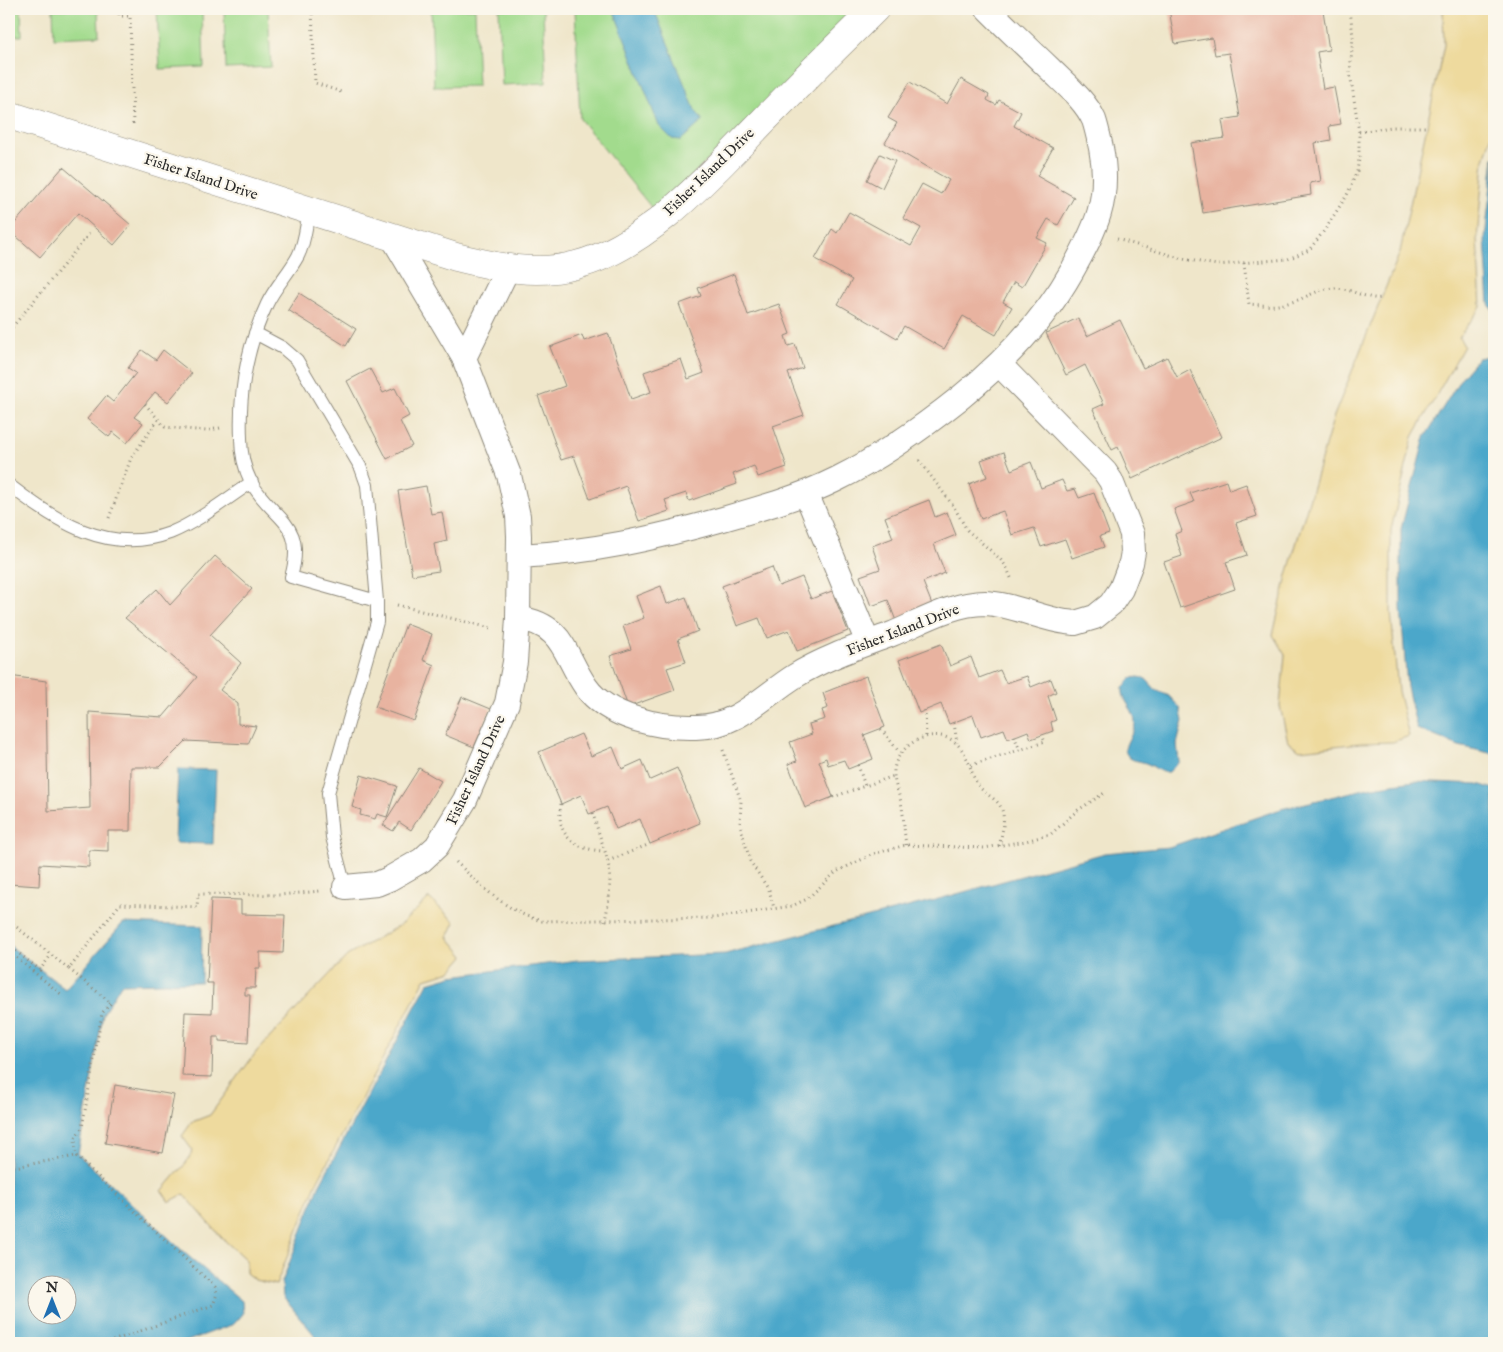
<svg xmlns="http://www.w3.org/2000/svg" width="1503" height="1352" font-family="'IM FELL English',serif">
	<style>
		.green { fill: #a2db8d; stroke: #66835c }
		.sand { fill: #eeda9e; stroke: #8c8264 }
		.water { fill: #4ca7ca; stroke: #3c697a; fill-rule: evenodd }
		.building { fill: #e8b3a0 }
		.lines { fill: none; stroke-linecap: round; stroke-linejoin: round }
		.lane-casing { stroke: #8d887a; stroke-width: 14 }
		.street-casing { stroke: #8d887a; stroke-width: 26 }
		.secondary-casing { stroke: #8d887a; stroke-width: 29 }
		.path { stroke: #8d887a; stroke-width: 3; stroke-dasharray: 1 4; stroke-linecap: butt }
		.lane { stroke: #fff; stroke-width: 12 }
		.street { stroke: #fff; stroke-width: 24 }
		.secondary { stroke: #fff; stroke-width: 28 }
		.labels { text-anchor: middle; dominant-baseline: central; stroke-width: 4.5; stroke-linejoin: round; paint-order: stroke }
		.street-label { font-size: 15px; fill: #2b2b2b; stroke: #fbf7ec }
	</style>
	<rect width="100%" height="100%" fill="#fbf7ec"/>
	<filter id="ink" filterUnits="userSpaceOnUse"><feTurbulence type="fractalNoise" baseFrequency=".02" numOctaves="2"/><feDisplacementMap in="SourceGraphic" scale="10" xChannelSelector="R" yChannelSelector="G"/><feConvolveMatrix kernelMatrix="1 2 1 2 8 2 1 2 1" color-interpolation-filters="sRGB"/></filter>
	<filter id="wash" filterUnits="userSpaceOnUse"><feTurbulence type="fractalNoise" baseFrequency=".0096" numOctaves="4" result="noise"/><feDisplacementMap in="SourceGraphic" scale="20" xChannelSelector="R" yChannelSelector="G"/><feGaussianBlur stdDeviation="1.12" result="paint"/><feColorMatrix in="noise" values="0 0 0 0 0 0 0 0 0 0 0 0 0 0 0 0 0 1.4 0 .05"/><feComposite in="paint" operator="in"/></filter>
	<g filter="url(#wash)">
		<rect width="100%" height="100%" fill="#efe6ca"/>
		<path class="green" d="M 9,9 L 21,9 L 22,36 L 9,36 Z
			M 53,9 L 98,9 L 99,36 L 54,38 Z
			M 157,9 L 202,9 L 204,67 L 160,69 Z
			M 224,9 L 268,9 L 271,67 L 226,69 Z
			M 431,9 L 475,9 L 478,86 L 434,87 Z
			M 499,9 L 543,9 L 546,83 L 502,85 Z
			M 575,9 L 862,9 L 655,212 L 580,119 Z"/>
		<path class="sand" d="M 1443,9 L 1494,9 L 1494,127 L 1484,160 L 1477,239 L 1481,307 L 1459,337 L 1464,346 L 1413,437 L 1391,530 L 1391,612 L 1398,691 L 1409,736 L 1393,742 L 1360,743 L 1300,750 L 1288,742 L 1280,706 L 1285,655 L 1273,635 L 1287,575 L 1334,416 L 1400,252 L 1444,45 Z
			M 429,898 L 455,922 L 448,937 L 464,956 L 451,971 L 425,979 L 316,1184 L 276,1285 L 255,1280 L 246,1273 L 246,1260 L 222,1238 L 184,1194 L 169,1202 L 162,1191 L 186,1163 L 193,1151 L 182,1136 L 192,1122 L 210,1115 L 257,1051 L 347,956 L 400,925 Z"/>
		<path class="water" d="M 613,9 L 654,9 L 695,110 L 703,121 L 681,140 L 672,139 L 659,126 Z
			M 1494,157 L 1494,312 L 1489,304 L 1485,239 Z
			M 1494,355 L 1494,754 L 1459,746 L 1417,729 L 1407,687 L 1401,608 L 1401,529 L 1425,437 L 1461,378 L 1478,358 Z
			M 1139,677 L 1146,679 L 1156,690 L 1169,696 L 1180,708 L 1183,721 L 1177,744 L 1179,762 L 1169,772 C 1158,773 1156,767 1148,764 C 1137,759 1129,763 1125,750 C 1126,740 1134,734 1135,724 C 1136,709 1121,702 1123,688 L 1131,678 Z
			M 178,769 L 216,770 L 213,844 L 175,843 Z
			M 1414,781 L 1478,784 L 1494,789 L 1494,1343 L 321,1343 L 283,1297 L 282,1282 L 319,1186 L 428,983 L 452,976 L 578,960 L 725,954 L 935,900 L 1105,853 L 1169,847 L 1281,809 L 1373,787 Z
			M 123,923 L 202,926 L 201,982 L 121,984 L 103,1014 L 78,1154 L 187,1255 L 242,1301 L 243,1314 L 234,1324 L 182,1343 L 9,1343 L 9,945 L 65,989 ZM 68,1284 L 68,1314 L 38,1314 L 38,1284 Z"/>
		<g id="blocks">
			<path class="building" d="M 1169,9 L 1309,9 L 1310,12 L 1323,10 L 1329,50 L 1317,52 L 1323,89 L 1334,87 L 1341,124 L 1329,126 L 1331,140 L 1315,143 L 1321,181 L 1310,183 L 1311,195 L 1203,213 L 1191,143 L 1225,138 L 1222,120 L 1240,117 L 1229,53 L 1215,55 L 1212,38 L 1175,44 Z
				M 961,79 L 989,95 L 987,100 L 996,105 L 999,100 L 1021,112 L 1014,126 L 1053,148 L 1037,176 L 1074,197 L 1058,225 L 1048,219 L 1037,238 L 1047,243 L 1022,287 L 1014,282 L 1003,302 L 1012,307 L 996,335 L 963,316 L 944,349 L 904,326 L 897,338 L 838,304 L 852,280 L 815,259 L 832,229 L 837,233 L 849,212 L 911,246 L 921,228 L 903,218 L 922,184 L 941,194 L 949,180 L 885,143 L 897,123 L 888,118 L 910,82 L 947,104 Z
				M 880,154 L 895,161 L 882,188 L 867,180 Z
				M 63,167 L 131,225 L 114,245 L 78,213 L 40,257 L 9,230 Z
				M 734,274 L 748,315 L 779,304 L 790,334 L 785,336 L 788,346 L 795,344 L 803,368 L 788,373 L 804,415 L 773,426 L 787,467 L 758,477 L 754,466 L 733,474 L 737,484 L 689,501 L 686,493 L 665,500 L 669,511 L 639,521 L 626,486 L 590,499 L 574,456 L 561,460 L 538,396 L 565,386 L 550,347 L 582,335 L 584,341 L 608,333 L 631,399 L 651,392 L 644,372 L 681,359 L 688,379 L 704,373 L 679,304 L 701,296 L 698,288 Z
				M 299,293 L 356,329 L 346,346 L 288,310 Z
				M 1078,318 L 1087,336 L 1120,320 L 1143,368 L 1167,357 L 1177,377 L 1190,370 L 1222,437 L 1132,479 L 1118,447 L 1112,450 L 1093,409 L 1104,404 L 1085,365 L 1066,375 L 1046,333 Z
				M 142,350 L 156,360 L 163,350 L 192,373 L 168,402 L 155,392 L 134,417 L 143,423 L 127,443 L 113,432 L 109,437 L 87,419 L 106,396 L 113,402 L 136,373 L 128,368 Z
				M 370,369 L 383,393 L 395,388 L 409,416 L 400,421 L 412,446 L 387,459 L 347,381 Z
				M 1004,452 L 1011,470 L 1031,462 L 1041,488 L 1062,480 L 1067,491 L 1075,489 L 1079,498 L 1094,493 L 1109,533 L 1100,536 L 1104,547 L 1072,558 L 1065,539 L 1041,547 L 1034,528 L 1012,535 L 1003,511 L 981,519 L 969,484 L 987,477 L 981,460 Z
				M 1226,481 L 1229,490 L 1246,484 L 1257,516 L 1236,523 L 1247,555 L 1226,562 L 1235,589 L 1180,608 L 1164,562 L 1182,556 L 1175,534 L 1182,531 L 1174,509 L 1194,502 L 1190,493 Z
				M 426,486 L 431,514 L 442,512 L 447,541 L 434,544 L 439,571 L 412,575 L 398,491 Z
				M 929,500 L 935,517 L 947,512 L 956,535 L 934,544 L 945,573 L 923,582 L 933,607 L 896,621 L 888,600 L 871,606 L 860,576 L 880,569 L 872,546 L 893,538 L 885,517 Z
				M 215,556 L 252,589 L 210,635 L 241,663 L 220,690 L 238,704 L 238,724 L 256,726 L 248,744 L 186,741 L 160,767 L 131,767 L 130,831 L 108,831 L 108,851 L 89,850 L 89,867 L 40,864 L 39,886 L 9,884 L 9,676 L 46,681 L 48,811 L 90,808 L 89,712 L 163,717 L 197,677 L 125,618 L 157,589 L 170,605 Z
				M 772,567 L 779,586 L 802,577 L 811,599 L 832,591 L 848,631 L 797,651 L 789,630 L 767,638 L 759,618 L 737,626 L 722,586 Z
				M 661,586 L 667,604 L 686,597 L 698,631 L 678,639 L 686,662 L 667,668 L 675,690 L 628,707 L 610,656 L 631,649 L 623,626 L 644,618 L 636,596 Z
				M 406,624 L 432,634 L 423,660 L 434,665 L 414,721 L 375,707 Z
				M 941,644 L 950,666 L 971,657 L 979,678 L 1000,670 L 1006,683 L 1027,676 L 1031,687 L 1051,679 L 1056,692 L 1048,696 L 1056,720 L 1051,722 L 1053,731 L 1031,739 L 1028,731 L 1008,739 L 1004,729 L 981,737 L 973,715 L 949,724 L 941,704 L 919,713 L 899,660 Z
				M 866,676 L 885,727 L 864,735 L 873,759 L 848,769 L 844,760 L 828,765 L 826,758 L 819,761 L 833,797 L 805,808 L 788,764 L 797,761 L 790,742 L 812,734 L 809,724 L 825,719 L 822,710 L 828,708 L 823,693 Z
				M 462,697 L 491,709 L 474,747 L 445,735 Z
				M 581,734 L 591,756 L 613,747 L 622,769 L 642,760 L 650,780 L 677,768 L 700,823 L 650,844 L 640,819 L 616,829 L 607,807 L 589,814 L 581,795 L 561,804 L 539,752 Z
				M 419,768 L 441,781 L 411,830 L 399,822 L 393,831 L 383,825 Z
				M 361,775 L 397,786 L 387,817 L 377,814 L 375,819 L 360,815 L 361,810 L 352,807 Z
				M 211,899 L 241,900 L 241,914 L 285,915 L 283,953 L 260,952 L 260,968 L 256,968 L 255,988 L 245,988 L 245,995 L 250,995 L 248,1043 L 219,1041 L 219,1037 L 213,1037 L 212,1077 L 182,1076 L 185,1012 L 212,1013 L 213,983 L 207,983 Z
				M 115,1085 L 174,1095 L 163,1153 L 105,1143 Z"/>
		</g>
	</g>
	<g filter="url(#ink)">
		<use href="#blocks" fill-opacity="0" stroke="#8d887a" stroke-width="1"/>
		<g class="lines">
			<g class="lane-casing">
				<path id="lane" d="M 309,212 C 306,226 305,243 298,256 C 289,273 275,287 267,304 C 247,346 239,392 241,438 C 241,453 244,468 251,482 C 273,521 307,521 291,577 L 377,601
					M 255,333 L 283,348 L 297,360 L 361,468 L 367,485 L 377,601 L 377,622 L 328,793 L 332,837 L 345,887
					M 9,485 C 55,521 109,556 170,533 C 199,521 225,500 252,482"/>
			</g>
			<g class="street-casing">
				<path id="street" d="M 464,358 L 508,268
					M 806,493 L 868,643
					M 520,556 C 593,552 652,539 723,519 C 762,508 801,497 837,479 C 882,457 922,428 961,397 C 1005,361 1044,321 1072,271 C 1096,228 1111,199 1101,148 C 1099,139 1097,129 1094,120 C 1085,100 1065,84 1050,69 C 1029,49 1008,29 988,9
					M 518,618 C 565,625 563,654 586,687 C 608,718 660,728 696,727 C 737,727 763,696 795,676 C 824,658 860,646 892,634 C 921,622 953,603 985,603 C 1012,604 1039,618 1066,622 L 1075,623 L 1095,617 L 1111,604 L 1121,589 L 1131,563 L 1133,552 L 1132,534 L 1111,481 L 1105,472 L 999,364
					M 345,887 L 377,884 L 389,879 L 422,860 L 437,846 L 465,800 L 507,703 L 515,662 L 518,618 L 519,536 L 518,516 L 509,475 L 464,358 L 393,238"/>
			</g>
			<g class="secondary-casing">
				<path id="secondary" d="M 9,115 L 456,257 C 496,267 536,276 576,265 C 648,247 714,171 765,119 C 801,82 838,45 875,9"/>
			</g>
			<path class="path" d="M 119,9 L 119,16 L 130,16 L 133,125
				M 312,9 L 315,83 L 341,92
				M 1359,132 L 1392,127 L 1425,127
				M 1117,239 L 1183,259 L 1217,265 L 1288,259 L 1309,250 L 1324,231 L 1347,195 L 1357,171 L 1359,159 L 1359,132 L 1350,73 L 1353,37 L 1350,9
				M 1244,263 L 1249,304 C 1262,305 1275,307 1288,303 C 1306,299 1317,288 1336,288 C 1352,289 1368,300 1381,298
				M 9,331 L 89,234
				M 145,404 L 165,427 L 206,431 L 220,428
				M 919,460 L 954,507 L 967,530 L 999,558 L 1006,566 L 1012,580
				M 109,518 L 131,458 L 158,420
				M 397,605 L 491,628
				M 925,710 L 926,737
				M 954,723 L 957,743
				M 881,729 L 900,753
				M 1014,736 L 1020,750
				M 723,750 L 741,801 L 740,824 L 750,861 L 769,890 L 774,908
				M 858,765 L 865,786 L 894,776
				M 971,765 L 1045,742 L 1042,735
				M 833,797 L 865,786
				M 561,804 C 555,835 575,850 604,851
				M 593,813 C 597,830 604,846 608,862 C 612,882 609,901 605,921
				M 906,845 C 904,832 904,819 902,807 C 900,794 893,784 894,770 C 897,743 937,723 958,745 C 970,757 970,773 978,785 C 983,792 989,795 995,800 C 1009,811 1002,832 999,847
				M 608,861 L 650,844
				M 456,862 C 482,886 506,912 542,921 L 714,918 L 792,906 L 807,899 L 836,872 L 873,854 L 906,845 L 984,848 L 1026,841 L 1051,834 L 1078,810 L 1106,792
				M 9,921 L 69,969 L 120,904 L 197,907 L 198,894 L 280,895 L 320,891
				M 9,952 L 61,994
				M 9,952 L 12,948 L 40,970 L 51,955
				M 69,969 L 111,1003 L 102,1013 L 82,1128 L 75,1138 L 76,1156 L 215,1287 L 217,1294 L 213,1305 L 107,1343
				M 9,1168 L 76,1156"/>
			<use href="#lane" class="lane"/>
			<use href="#street" class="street"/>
			<use href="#secondary" class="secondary"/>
		</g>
	</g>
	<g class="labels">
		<g class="street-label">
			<text transform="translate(709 172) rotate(-44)">Fisher Island Drive</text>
			<text transform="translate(201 177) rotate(18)">Fisher Island Drive</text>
			<text transform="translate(903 630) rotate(-21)">Fisher Island Drive</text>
			<text transform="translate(476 770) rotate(-65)">Fisher Island Drive</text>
		</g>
	</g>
	<rect width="1503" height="1352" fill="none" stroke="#fbf7ec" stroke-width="30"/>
	<g transform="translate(52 1300)"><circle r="24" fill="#fbf7ec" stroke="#a8a59f"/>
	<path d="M0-4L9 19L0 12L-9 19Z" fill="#1f6fb2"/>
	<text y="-8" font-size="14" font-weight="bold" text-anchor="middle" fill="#2b2b2b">N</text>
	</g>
</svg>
